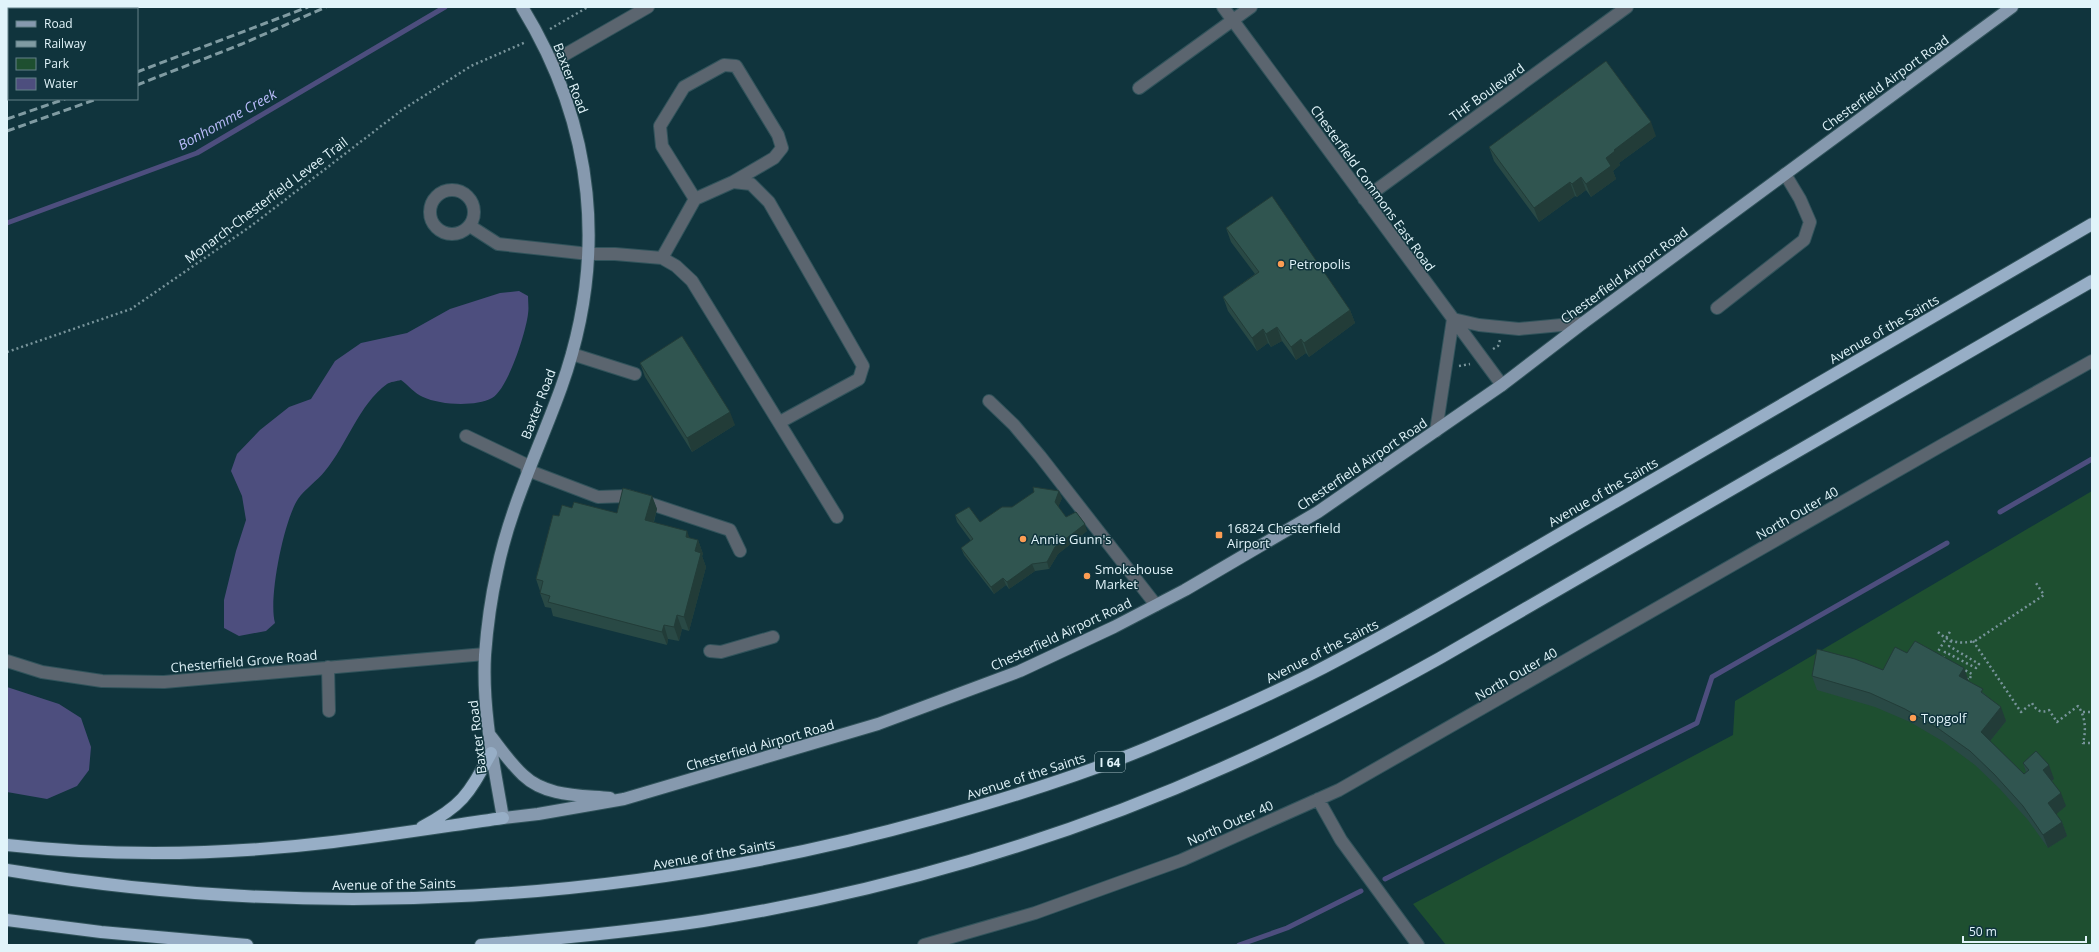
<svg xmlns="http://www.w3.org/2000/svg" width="2099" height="952" font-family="'Open Sans',sans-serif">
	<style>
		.green { fill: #1e4f30 }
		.water { fill: #4d4e7e }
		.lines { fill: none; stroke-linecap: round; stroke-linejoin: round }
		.stream { stroke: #4d4e7e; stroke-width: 5 }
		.minor-casing { stroke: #31535b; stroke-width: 14 }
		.major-casing { stroke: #31535b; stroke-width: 14 }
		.highway-casing { stroke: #31535b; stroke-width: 14 }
		.path { stroke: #78949b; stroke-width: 2.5; stroke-dasharray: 2 3; stroke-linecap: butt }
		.minor { stroke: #5b656f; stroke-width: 12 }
		.major { stroke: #8699ae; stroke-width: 12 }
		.highway { stroke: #97aec6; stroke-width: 12 }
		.rail { stroke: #809ba2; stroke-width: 3; stroke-dasharray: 8 4; stroke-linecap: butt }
		.wall { fill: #294945 }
		.shaded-wall { fill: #223c38 }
		.building { fill: #305550; stroke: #223c38 }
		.poi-dot { fill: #fc9d53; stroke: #10343d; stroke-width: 1.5 }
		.labels { text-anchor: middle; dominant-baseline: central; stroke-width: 3; stroke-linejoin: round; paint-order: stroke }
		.shield { fill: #10343d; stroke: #a2bac1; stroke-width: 1 }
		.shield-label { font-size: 12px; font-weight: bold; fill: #e1f4fa }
		.street-label { font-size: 13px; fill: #e1f4fa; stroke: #10343d }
		.poi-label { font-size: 13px; fill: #e1f4fa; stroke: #10343d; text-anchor: start }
		.water-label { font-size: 14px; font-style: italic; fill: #b9bcfa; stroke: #10343d }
	</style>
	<rect width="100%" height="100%" fill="#10343d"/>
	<path class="green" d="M 2092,491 L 2092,945 L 1446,945 L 1413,904 L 1733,735 L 1735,701 Z"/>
	<path class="water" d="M 519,291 L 528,296 C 528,302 529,308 528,314 C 526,332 508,389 492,398 C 475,407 440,405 423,397 C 415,394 408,385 401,380 C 397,381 390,382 387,384 C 359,404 347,445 325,471 C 317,481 305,489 298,499 C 284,520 268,599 275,623 L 266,631 L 239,636 L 224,628 L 224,600 L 236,551 L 246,520 L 242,496 L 231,471 L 237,454 L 260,430 L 289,407 L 311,399 L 335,361 L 361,343 L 407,333 L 450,309 L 500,293 Z
		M 7,687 L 59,704 L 81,718 L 91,747 L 89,770 L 77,786 L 47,799 L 7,792 Z"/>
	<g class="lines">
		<path class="stream" d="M 7,223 L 197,153 L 445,7
			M 2000,512 L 2092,459
			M 1385,879 L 1697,723 L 1712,677 L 1947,543
			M 1239,945 L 1287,928 L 1361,891"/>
		<g class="minor-casing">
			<path id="minor" d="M 47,7 L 48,9
				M 1223,7 L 1502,385
				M 552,62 L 648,7
				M 1139,88 L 1251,7
				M430 212a22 22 0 1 1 44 0a22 22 0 1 1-44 0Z
				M 695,199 L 662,146 L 660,126 L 684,87 L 724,65 L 736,66 L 778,135 L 782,148 L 774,158 L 733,182
				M 1364,199 L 1627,7
				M 470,226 L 498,244 L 589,254 L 615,254 L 662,258 L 676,266 L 692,281 L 837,517
				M 662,258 L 695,199 L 733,182 L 751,184 L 769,202 L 863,366 L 859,379 L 780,422
				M 1717,308 L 1804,240 L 1810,222 L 1800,199 L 1785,174
				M 1453,319 L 1479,325 L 1519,329 L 1583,323
				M 572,354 L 635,374
				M 989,401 L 1014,425 L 1040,456 L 1156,605
				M 1436,431 L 1453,319
				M 466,436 L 529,466
				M 527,470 L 598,497 L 627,496 L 730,530 L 740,551
				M 710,651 L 721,652 L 773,637
				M 7,661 L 42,672 L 102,681 L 164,682 L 485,654
				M 328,667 L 329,711
				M 1318,799 L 1341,840 L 1418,945
				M 924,945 L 1035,913 L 1182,860 L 1339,790 L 1944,444 L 2092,361"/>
		</g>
		<g class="major-casing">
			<path id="major" d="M 522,7 C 595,126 608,257 561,388 C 539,449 510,507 497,571 C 491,598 487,628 485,655 C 482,710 494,765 503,818 L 538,814 L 624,799 L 878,724 L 1020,671 L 1114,627 L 1185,590 L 1318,512 L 1502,385 L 1583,323 L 2012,7
				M 489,734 C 500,748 510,763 523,775 C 546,797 581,795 610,798"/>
		</g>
		<g class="highway-casing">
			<path id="highway" d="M 422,827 C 464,805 469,793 491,753
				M 7,845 C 115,857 225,855 333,842 C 390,835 447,826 503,818
				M 7,870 C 316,922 632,903 933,819 C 1005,799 1077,777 1147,748 C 1202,725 1257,701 1311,674 C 1414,621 1514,560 1615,502 C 1774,409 1933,317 2092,224
				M 7,920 L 101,932 L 247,945
				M 481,945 C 555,939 629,932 703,921 C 881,893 1063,840 1227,766 C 1300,734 1370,697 1440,658 L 2092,281"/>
		</g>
		<path class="path" d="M 550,29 L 588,7
			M 1493,349 L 1498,346 L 1500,340
			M 7,352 L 131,309 L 251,226 L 402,110 L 471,66 L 526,42
			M 1459,366 L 1470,364
			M 1938,632 C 1950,643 1960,644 1975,641 L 2044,595 L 2036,583
			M 1973,641 L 2021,712 L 2032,703 C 2036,710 2041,714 2049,710 L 2057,722 L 2078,706 C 2086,717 2086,731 2083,743 L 2092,743
			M 1936,655 L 1951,630
			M 1943,658 L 1945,652 L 1976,668 L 1979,664 L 1949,646 L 1951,641
			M 1961,668 L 1972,674 L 1969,680 L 1965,678
			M 2083,712 L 2092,712"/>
		<use href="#minor" class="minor"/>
		<use href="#major" class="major"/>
		<use href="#highway" class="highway"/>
		<path class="rail" d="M 137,72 L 308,7
			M 137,85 L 242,44 L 326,7
			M 7,119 L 65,99
			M 7,131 L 97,99"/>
	</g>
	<path class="wall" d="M 1656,136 L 1619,163 L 1620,165 L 1613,171 L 1616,179 L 1591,197 L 1586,190 L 1577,197 L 1575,196 L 1539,222 L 1494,161 L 1489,147 Z
		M 1226,228 L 1350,310 L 1355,323 L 1309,357 L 1306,353 L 1296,360 L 1282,341 L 1271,347 L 1268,343 L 1257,351 L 1228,311 L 1223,297 L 1255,274 L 1231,242 Z
		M 640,363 L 735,425 L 692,452 L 645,377 Z
		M 652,496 L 657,509 L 654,522 L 690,538 L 698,540 L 703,554 L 702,556 L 706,567 L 689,631 L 682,629 L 679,641 L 668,639 L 667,645 L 553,616 L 551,608 L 545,607 L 540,593 L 540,591 L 536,579 L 559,516 L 572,508 L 617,513 Z
		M 1062,498 L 1058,507 L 1066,517 L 1087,531 L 1058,554 L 1049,569 L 1035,571 L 1009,589 L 1006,585 L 994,594 L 964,555 L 961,548 L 971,541 L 957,522 L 955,515 L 980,522 L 1012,507 Z
		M 1883,670 L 1968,681 L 1985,694 L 2006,721 L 1990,741 L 2024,774 L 2026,772 L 2023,763 L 2054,779 L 2052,781 L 2066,806 L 2056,814 L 2062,822 L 2067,836 L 2048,848 L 2028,820 L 1999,788 L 1975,765 L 1944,742 L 1910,722 L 1875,707 L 1817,690 L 1812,676 Z"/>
	<path class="shaded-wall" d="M 1651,122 L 1656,136 L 1619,163 L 1620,165 L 1613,171 L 1616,179 L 1591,197 L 1586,184 L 1606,158 L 1614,150 Z
		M 1581,177 L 1586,190 L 1577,197 L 1572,184 Z
		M 1570,182 L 1575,196 L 1539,222 L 1534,208 Z
		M 1350,310 L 1355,323 L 1309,357 L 1304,343 Z
		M 1277,327 L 1282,341 L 1271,347 L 1266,334 Z
		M 1263,329 L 1268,343 L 1257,351 L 1252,338 Z
		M 1301,339 L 1306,353 L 1296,360 L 1291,347 Z
		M 730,412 L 735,425 L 692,452 L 687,438 Z
		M 1059,491 L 1062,498 L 1057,510 L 1055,502 Z
		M 652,496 L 657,509 L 650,534 L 645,520 Z
		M 1085,524 L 1087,531 L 1058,554 L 1049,569 L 1047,562 L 1055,547 Z
		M 687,531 L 692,545 L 686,537 Z
		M 698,540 L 703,554 L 702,556 L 706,567 L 689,631 L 684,617 L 695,551 Z
		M 1032,564 L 1035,571 L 1009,589 L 1007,582 Z
		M 1003,578 L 1006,585 L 994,594 L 991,587 Z
		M 677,615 L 682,629 L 679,641 L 674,627 Z
		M 664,625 L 668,639 L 667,645 L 662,632 Z
		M 1964,668 L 1969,682 L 1959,676 Z
		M 2001,707 L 2006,721 L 1986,746 L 1981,732 Z
		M 2049,765 L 2054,779 L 2048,784 L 2043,770 Z
		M 2061,793 L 2066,806 L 2053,817 L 2048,803 Z
		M 2062,822 L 2067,836 L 2048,848 L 2043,835 Z"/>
	<path class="building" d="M 1606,61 L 1651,122 L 1614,150 L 1615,151 L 1606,158 L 1611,166 L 1586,184 L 1581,177 L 1572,184 L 1570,182 L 1534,208 L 1489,147 Z
		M 1272,196 L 1350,310 L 1304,343 L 1301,339 L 1291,347 L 1277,327 L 1266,334 L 1263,329 L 1252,338 L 1223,297 L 1259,272 L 1226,228 Z
		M 682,336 L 730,412 L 687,438 L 640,363 Z
		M 1033,487 L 1059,491 L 1055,502 L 1066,517 L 1076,512 L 1085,524 L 1055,547 L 1047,562 L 1032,564 L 1007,582 L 1003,578 L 991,587 L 961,548 L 973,539 L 955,515 L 969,507 L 980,522 L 1002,507 L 1012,507 L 1034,492 Z
		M 623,488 L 652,496 L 645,520 L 687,531 L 686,537 L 698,540 L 695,551 L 701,553 L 684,617 L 677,615 L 674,627 L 664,625 L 662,632 L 548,602 L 550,596 L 540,593 L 543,581 L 536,579 L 553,515 L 559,516 L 562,505 L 572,508 L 574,502 L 617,513 Z
		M 1915,641 L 1964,668 L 1959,676 L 1983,689 L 1981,692 L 2001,707 L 1981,732 L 2024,774 L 2029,770 L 2023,763 L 2036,751 L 2049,765 L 2043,770 L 2061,793 L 2048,803 L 2062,822 L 2043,835 L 2023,806 L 1994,774 L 1970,751 L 1939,729 L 1905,709 L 1870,693 L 1812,676 L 1817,649 L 1855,659 L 1883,670 L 1895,647 L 1907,653 Z"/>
	<g class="poi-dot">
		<circle cx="1281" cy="264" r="4"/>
		<rect x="1215" y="531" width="8" height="8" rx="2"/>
		<circle cx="1023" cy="539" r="4"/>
		<circle cx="1087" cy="576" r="4"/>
		<circle cx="1913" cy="718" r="4"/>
	</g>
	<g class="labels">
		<rect class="shield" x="1095" y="752" width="30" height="20" rx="3"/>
		<g class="shield-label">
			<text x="1110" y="762">I 64</text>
		</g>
		<g class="street-label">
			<text transform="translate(571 78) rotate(69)">Baxter Road</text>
			<text transform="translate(1885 83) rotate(-36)">Chesterfield Airport Road</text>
			<text transform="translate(1487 92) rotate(-36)">THF Boulevard</text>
			<text transform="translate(1373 188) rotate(54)">Chesterfield Commons East Road</text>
			<text transform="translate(266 200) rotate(-37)">Monarch-Chesterfield Levee Trail</text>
			<text transform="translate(1624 275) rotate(-36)">Chesterfield Airport Road</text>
			<text transform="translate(1884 329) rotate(-30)">Avenue of the Saints</text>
			<text transform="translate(538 404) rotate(-69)">Baxter Road</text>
			<text transform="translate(1362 464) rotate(-34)">Chesterfield Airport Road</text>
			<text transform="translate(1603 492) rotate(-30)">Avenue of the Saints</text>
			<text transform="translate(1797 513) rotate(-30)">North Outer 40</text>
			<text transform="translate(1061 634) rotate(-25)">Chesterfield Airport Road</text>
			<text transform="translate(1322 651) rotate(-27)">Avenue of the Saints</text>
			<text transform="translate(244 661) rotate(-5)">Chesterfield Grove Road</text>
			<text transform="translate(1516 674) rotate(-30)">North Outer 40</text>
			<text transform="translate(477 737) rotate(-97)">Baxter Road</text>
			<text transform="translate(760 745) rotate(-16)">Chesterfield Airport Road</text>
			<text transform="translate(1026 776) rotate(-18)">Avenue of the Saints</text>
			<text transform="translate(1230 823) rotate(-24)">North Outer 40</text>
			<text transform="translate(714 854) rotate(-10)">Avenue of the Saints</text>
			<text transform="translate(394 884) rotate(-1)">Avenue of the Saints</text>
		</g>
		<g class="poi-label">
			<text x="1289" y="264">Petropolis</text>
			<text x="1227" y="528">16824 Chesterfield<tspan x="1227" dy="15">Airport</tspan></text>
			<text x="1031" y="539">Annie Gunn's</text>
			<text x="1095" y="569">Smokehouse<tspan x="1095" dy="15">Market</tspan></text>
			<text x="1921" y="718">Topgolf</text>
		</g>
		<g class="water-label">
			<text transform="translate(227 119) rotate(-29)">Bonhomme Creek</text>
		</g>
	</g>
	<rect width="2099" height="952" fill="none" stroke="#e1f4fa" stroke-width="16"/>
	<rect x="8" y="8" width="130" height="92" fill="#10343d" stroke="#648189"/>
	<rect x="16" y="21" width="20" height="6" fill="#8699ae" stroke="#648189"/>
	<text x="44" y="28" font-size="12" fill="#e1f4fa">Road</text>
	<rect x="16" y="41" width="20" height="6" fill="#809ba2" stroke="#648189"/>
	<text x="44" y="48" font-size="12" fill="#e1f4fa">Railway</text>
	<rect x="16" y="58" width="20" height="12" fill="#1e4f30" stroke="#648189"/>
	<text x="44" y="68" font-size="12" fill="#e1f4fa">Park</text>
	<rect x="16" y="78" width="20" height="12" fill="#4d4e7e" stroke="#648189"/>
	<text x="44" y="88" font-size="12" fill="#e1f4fa">Water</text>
	<path d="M1963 936v6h123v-6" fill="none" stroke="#e1f4fa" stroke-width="2"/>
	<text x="1969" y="936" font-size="12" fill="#e1f4fa" stroke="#10343d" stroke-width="3" paint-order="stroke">50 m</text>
</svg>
